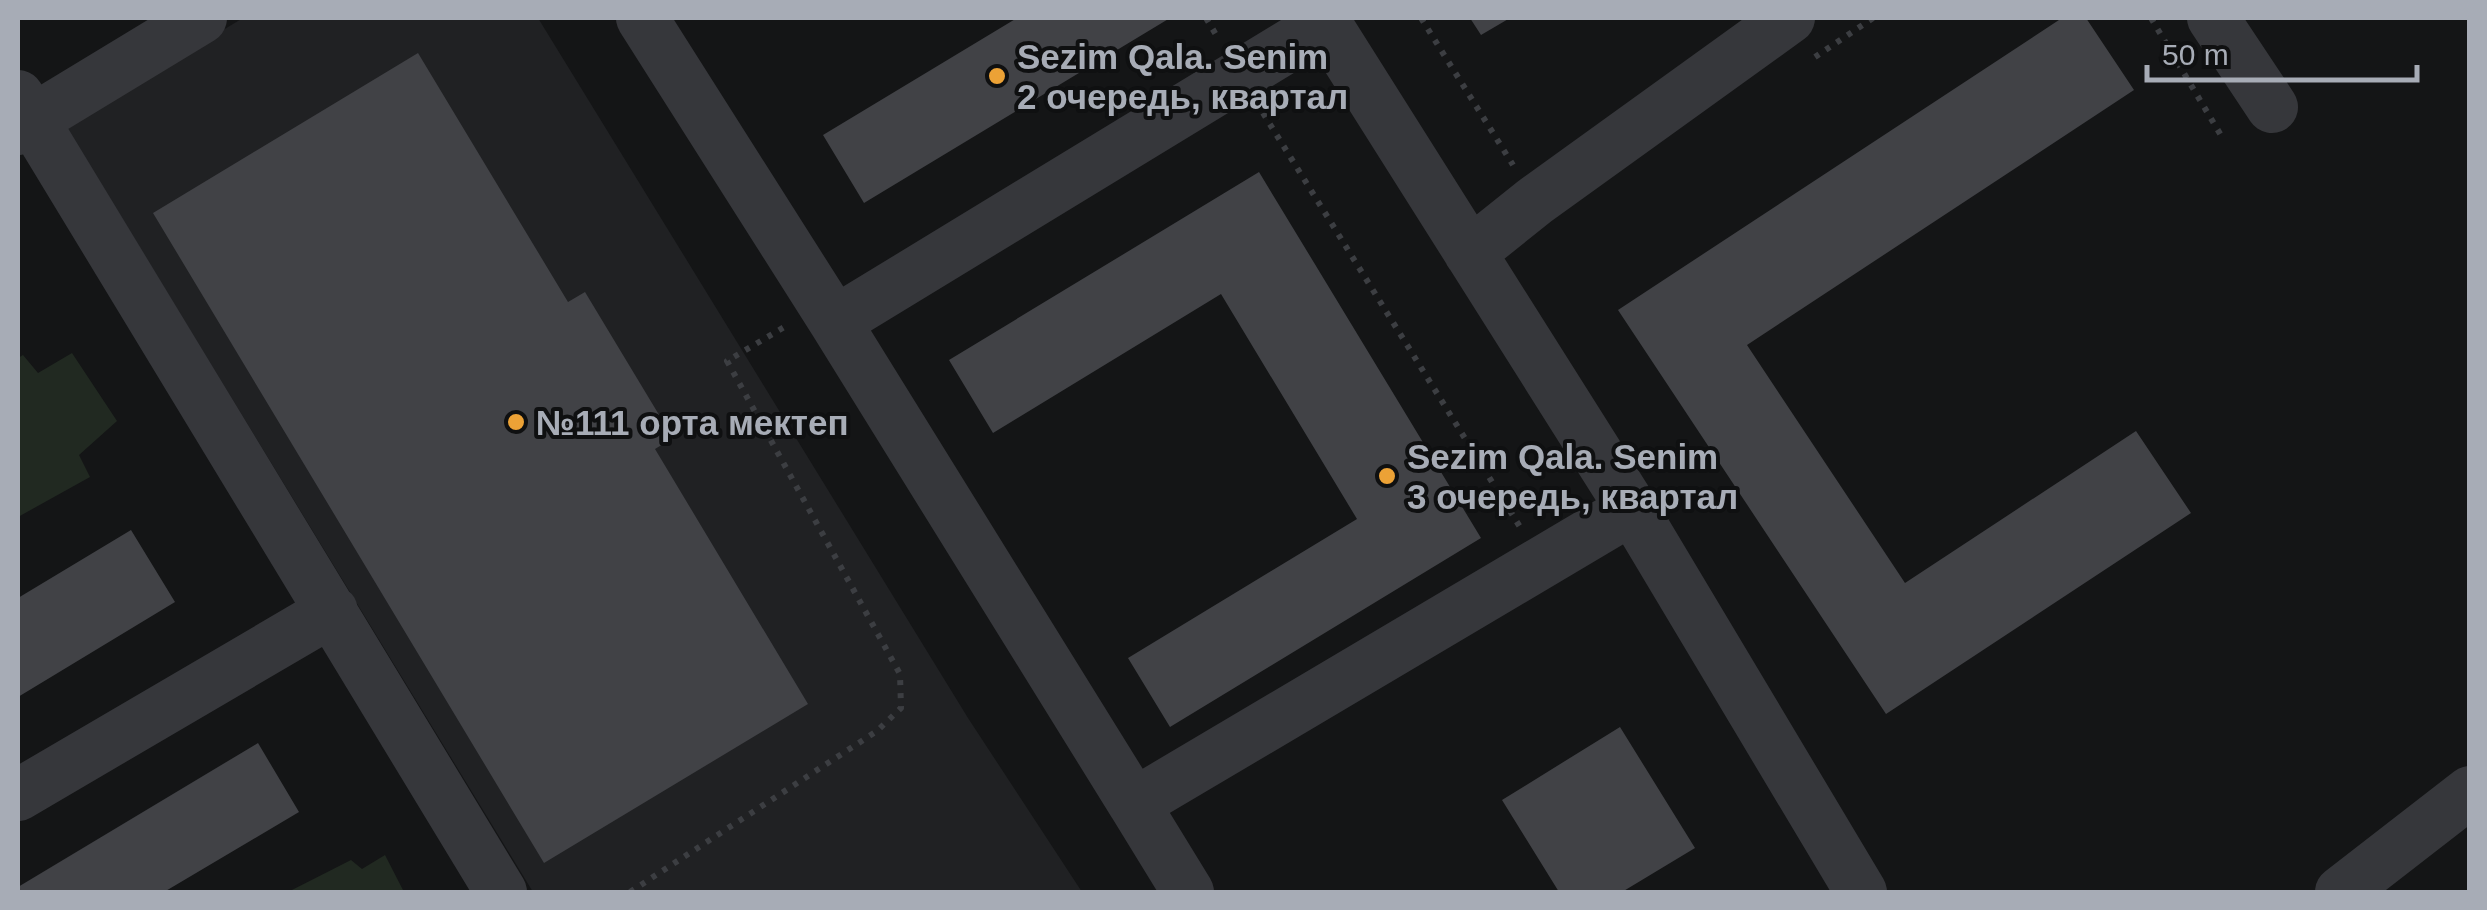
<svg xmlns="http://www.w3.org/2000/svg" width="2487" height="910" font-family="Helvetica,sans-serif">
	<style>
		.built { fill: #202123 }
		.green { fill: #212921 }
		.building { fill: #414246 }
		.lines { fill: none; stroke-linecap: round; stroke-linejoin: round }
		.path { stroke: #3c3e42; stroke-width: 6; stroke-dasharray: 5 8; stroke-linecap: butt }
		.minor { stroke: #36373b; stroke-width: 52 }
		.poi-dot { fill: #eca236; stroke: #0f1011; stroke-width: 4 }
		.labels { text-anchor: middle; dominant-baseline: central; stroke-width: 8; stroke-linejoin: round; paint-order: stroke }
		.poi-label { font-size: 35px; font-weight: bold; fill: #a7acb6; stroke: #0f1011; text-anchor: start }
	</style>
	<rect width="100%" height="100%" fill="#141516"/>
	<path class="built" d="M 243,18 L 538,18 L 968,718 L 1082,892 L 533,892 L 65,125 Z"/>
	<path class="green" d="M 72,353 L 117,421 L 79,455 L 90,477 L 18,517 L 18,358 L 23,355 L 38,373 Z
		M 385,855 L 404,892 L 288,892 L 351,860 L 362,869 Z"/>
	<path class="building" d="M 1017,18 L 1170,18 L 864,203 L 823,135 Z
		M 1470,18 L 1510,18 L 1481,35 Z
		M 2062,18 L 2086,18 L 2134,90 L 1747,345 L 1905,583 L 2136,431 L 2191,513 L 1886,714 L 1618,310 Z
		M 418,53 L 568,302 L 585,292 L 673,438 L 655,449 L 808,704 L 544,863 L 153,213 Z
		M 1259,172 L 1481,538 L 1170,727 L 1128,658 L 1357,519 L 1221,294 L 993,433 L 949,360 Z
		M 131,530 L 175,602 L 18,697 L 18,598 Z
		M 1620,727 L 1695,848 L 1622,892 L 1559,892 L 1502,800 Z
		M 258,743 L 299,812 L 164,892 L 18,892 L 18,887 Z"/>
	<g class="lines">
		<path class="path" d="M 1206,18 L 1218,38
			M 1421,18 L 1513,165
			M 2151,18 L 2222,137
			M 1815,57 L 1873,18
			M 1263,113 L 1520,527
			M 630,892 L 877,731 L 901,708 L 900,674 L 727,361 L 786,326"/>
		<path class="minor" d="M 642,18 L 835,322 L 1326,23
			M 1322,18 L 1632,509 L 1861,892
			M 2213,18 L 2272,107
			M 18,96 L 501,892
			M 18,129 L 201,18
			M 1470,253 L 1535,201 L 1789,18
			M 835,322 L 1134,804 L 1632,509
			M 18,795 L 332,611
			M 1134,804 L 1188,892
			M 2341,892 L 2470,792"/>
	</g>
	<g class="poi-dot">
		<circle cx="997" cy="76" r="10"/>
		<circle cx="516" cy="422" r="10"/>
		<circle cx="1387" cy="476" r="10"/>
	</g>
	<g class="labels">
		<g class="poi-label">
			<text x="1017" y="56">Sezim Qala. Senim<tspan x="1017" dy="40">2 очередь, квартал</tspan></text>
			<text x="536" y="422">№111 орта мектеп</text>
			<text x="1407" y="456">Sezim Qala. Senim<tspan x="1407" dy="40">3 очередь, квартал</tspan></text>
		</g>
	</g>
	<rect width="2487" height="910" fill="none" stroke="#a7acb6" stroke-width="40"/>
	<path d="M2147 65v15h270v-15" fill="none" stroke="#a7acb6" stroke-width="5"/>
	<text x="2162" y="65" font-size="30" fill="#a7acb6" stroke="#0f1011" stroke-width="8" paint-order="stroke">50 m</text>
</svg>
